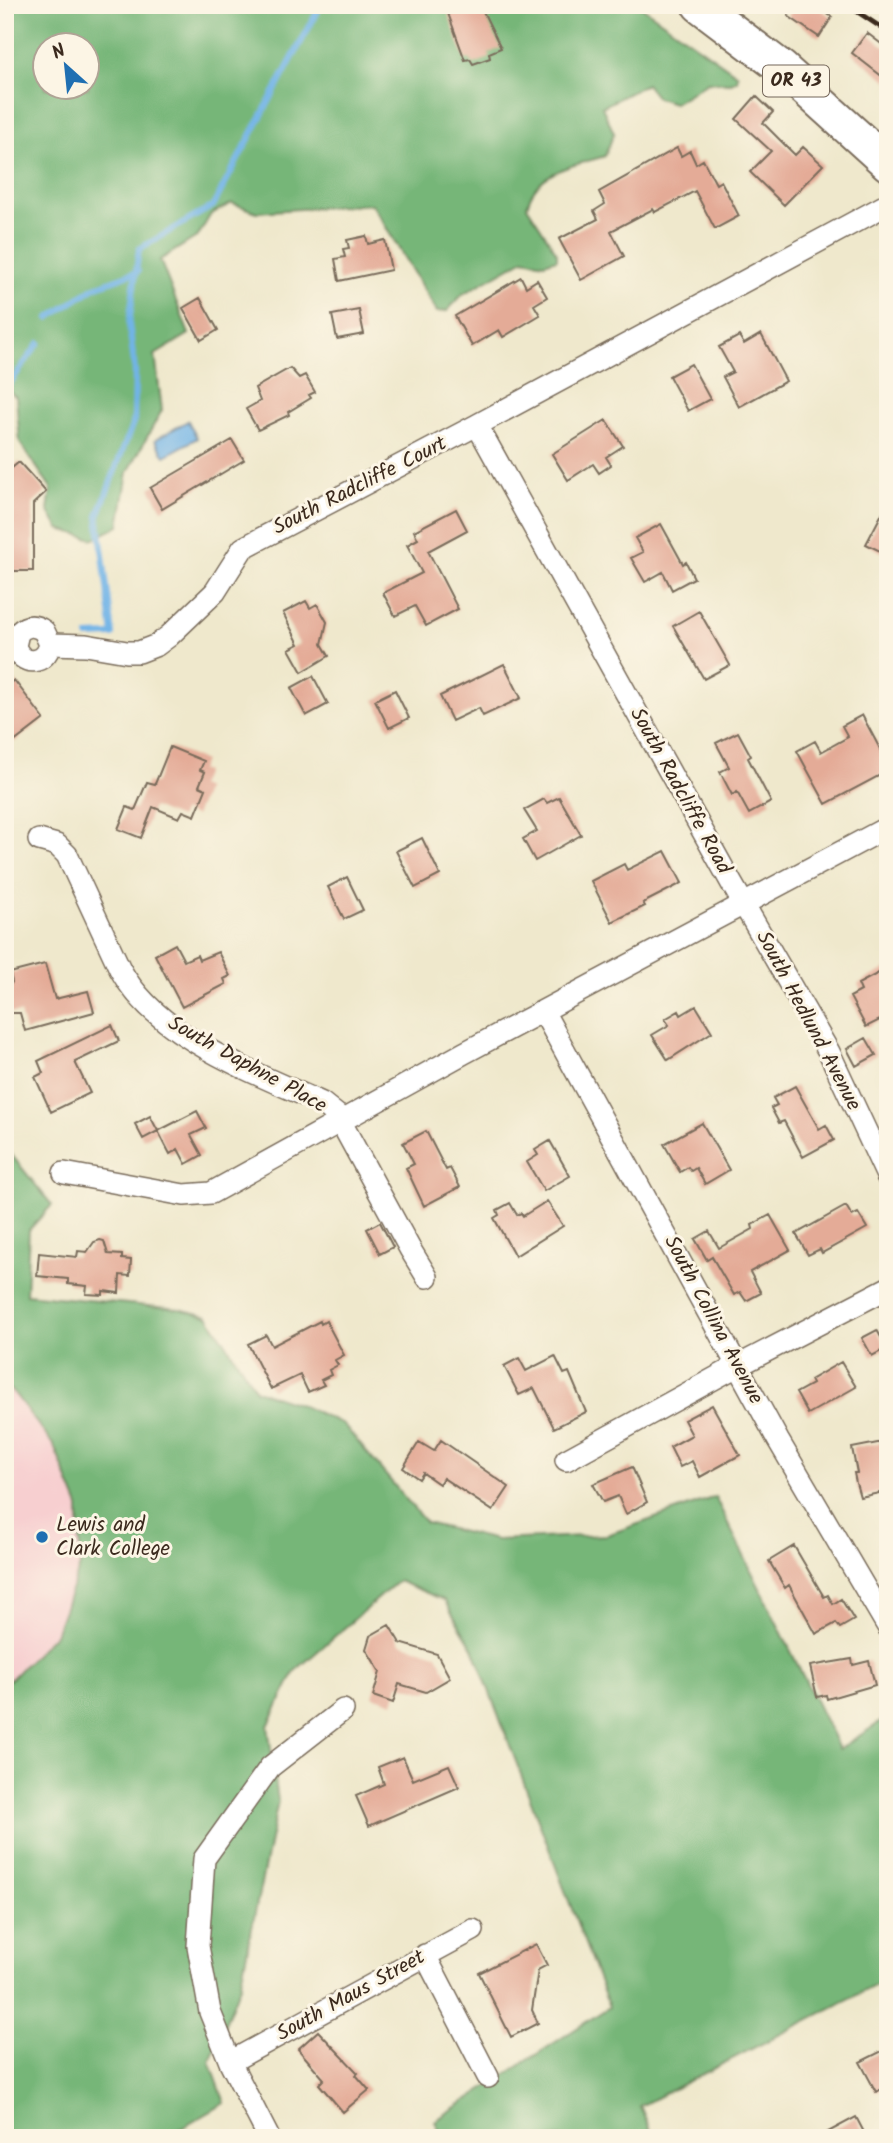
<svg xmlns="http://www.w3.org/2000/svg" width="893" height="2143" font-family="Kalam,sans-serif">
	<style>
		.built { fill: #f7cfd0 }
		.forest { fill: #76b678; stroke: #58704b; stroke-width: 2; fill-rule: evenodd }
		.water { fill: #71b4e7; stroke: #566f82; stroke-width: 2 }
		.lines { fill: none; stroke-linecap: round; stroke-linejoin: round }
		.stream { stroke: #71b4e7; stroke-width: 6 }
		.building { fill: #e4ab97 }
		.street-casing { stroke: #7a6c5b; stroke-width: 24 }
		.primary-casing { stroke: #7a6c5b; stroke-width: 37 }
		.street { stroke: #fff; stroke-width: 21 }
		.primary { stroke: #fff; stroke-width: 33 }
		.rail { stroke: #3b2a1e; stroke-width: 5 }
		.poi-dot { fill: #1f6fb2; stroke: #fcf5e5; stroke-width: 2.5 }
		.labels { text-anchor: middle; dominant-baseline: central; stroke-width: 6; stroke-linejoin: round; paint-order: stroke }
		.shield { fill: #fcf5e5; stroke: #75675a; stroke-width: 2 }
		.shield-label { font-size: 19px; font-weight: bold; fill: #3b2a1e }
		.street-label { font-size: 21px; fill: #3b2a1e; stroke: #fcf5e5 }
		.poi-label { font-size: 21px; fill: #3b2a1e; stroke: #fcf5e5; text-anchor: start }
	</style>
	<rect width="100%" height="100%" fill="#fcf5e5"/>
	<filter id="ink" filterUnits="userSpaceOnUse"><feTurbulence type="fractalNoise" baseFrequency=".0143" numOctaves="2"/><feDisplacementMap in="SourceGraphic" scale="14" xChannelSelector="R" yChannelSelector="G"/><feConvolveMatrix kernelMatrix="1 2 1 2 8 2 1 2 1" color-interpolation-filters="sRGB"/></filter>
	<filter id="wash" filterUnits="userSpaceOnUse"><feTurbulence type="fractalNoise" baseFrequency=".00686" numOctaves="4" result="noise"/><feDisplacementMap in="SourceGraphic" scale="28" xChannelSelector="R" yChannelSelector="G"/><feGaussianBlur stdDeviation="1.57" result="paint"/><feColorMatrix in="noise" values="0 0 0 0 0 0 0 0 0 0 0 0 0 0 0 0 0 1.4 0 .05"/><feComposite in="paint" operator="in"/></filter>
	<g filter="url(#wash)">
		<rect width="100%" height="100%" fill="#efe8cc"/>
		<path class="built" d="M 5,1386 L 14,1393 L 54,1446 L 79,1507 L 80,1566 L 55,1634 L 10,1680 L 5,1679 Z"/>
		<path class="forest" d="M 5,5 L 639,5 L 738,75 L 737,80 L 731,83 L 708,82 L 674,103 L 657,98 L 646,84 L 602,107 L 614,133 L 605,156 C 574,166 536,170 527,206 L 557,253 L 557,259 L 544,263 L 524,259 L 463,294 L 447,311 L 437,312 L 372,204 L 257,212 L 232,203 L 211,214 L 198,236 L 160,260 L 189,334 L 155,355 L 162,410 L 128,472 L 119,526 L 93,539 L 59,529 L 48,510 L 51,488 L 20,443 L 16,397 L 5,387 ZM 46,46 L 88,46 L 88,88 L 46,88 Z
			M 5,1147 L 52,1205 L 29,1230 L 26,1294 L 179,1309 L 208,1316 L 256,1390 L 298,1404 L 343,1424 L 426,1523 L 496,1540 L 607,1535 L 715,1497 L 839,1749 L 888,1717 L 888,1979 L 640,2106 L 654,2138 L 442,2138 L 435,2121 L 609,2007 L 473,1648 L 444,1600 L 398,1581 L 295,1671 L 268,1726 L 278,1801 L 240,1986 L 210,2061 L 225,2103 L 165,2138 L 5,2138 L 5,1679 L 10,1680 L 55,1634 L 80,1566 L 79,1507 L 54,1446 L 14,1393 L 5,1386 Z"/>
		<path class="water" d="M 188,421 L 197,438 L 165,456 L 155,440 Z"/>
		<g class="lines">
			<path class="stream" d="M 49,318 L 95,287 L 138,271
				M 5,390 L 39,343
				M 88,636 L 113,635 L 98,516 L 134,420 L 135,371 L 129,324 L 139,249 L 213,206 L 321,5"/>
		</g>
		<g id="blocks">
			<path class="building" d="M 445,5 L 480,5 L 501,48 L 489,53 L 490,58 L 473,64 L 470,59 L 465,60 Z
				M 795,5 L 814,5 L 832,17 L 819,37 L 788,16 Z
				M 867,33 L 888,49 L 888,81 L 852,53 Z
				M 756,96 L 773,112 L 763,123 L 795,155 L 803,147 L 823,165 L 784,205 L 750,172 L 771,151 L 736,119 Z
				M 677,148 L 681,156 L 690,151 L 696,164 L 703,160 L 716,184 L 721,181 L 739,216 L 715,229 L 695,191 L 655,212 L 653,209 L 611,231 L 624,256 L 581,280 L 559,239 L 598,219 L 594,211 L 605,204 L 599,192 Z
				M 366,236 L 368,244 L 385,240 L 391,270 L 339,281 L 335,259 L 345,257 L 343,249 L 349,248 L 347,240 Z
				M 521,277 L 526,287 L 537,280 L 547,297 L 534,305 L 540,315 L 503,337 L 499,330 L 472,346 L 455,316 Z
				M 200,298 L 218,330 L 201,340 L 183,308 Z
				M 359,310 L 364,334 L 337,339 L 332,315 Z
				M 761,334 L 786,381 L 739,407 L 723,377 L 733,372 L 719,347 L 739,336 L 744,344 Z
				M 691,364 L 710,399 L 688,411 L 669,376 Z
				M 290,368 L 299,378 L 305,375 L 315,392 L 309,395 L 311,398 L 288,412 L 289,415 L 258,430 L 246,409 L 260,401 L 255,388 Z
				M 606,420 L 623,446 L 606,457 L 611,465 L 599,473 L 593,464 L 568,480 L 552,454 Z
				M 232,440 L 244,460 L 162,509 L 150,488 Z
				M 19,462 L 46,492 L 33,504 L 33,571 L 5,571 L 5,474 Z
				M 888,502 L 888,555 L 866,544 Z
				M 456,509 L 467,530 L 428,551 L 458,609 L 426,626 L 415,606 L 395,616 L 383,593 L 422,573 L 407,545 L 418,539 L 414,531 Z
				M 661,524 L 683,564 L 686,562 L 694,578 L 672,590 L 663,572 L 645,582 L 631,558 L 643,552 L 635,538 Z
				M 306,601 L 310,608 L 317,604 L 327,622 L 322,644 L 329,656 L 302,672 L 289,649 L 299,644 L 283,613 Z
				M 699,611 L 730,665 L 704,679 L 673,626 Z
				M 504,664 L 521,698 L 483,716 L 479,708 L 452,721 L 440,696 Z
				M 313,676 L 328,704 L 306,716 L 291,688 Z
				M 14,680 L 44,719 L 14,742 L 5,730 L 5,687 Z
				M 395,690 L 409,718 L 389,728 L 375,700 Z
				M 862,715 L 888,764 L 888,771 L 826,804 L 797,751 L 815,741 L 821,752 L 848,737 L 842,726 Z
				M 738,732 L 751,756 L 748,758 L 771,802 L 749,814 L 737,792 L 732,795 L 720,772 L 729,767 L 716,743 Z
				M 170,747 L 204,761 L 200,770 L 205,772 L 199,786 L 206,789 L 195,816 L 183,811 L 179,818 L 153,807 L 141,838 L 118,829 L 127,807 L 135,810 L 147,782 L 155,784 Z
				M 559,797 L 581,835 L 535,861 L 523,839 L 537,831 L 524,810 L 544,799 L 547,803 Z
				M 422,838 L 440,875 L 415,888 L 396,851 Z
				M 665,851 L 682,883 L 643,903 L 645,906 L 612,922 L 591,881 L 624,864 L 627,870 Z
				M 347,877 L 363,910 L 344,919 L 328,887 Z
				M 175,944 L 184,961 L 197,955 L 199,960 L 218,952 L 230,976 L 224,979 L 226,984 L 182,1007 L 155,955 Z
				M 45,964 L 55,999 L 88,991 L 94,1012 L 25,1031 L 20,1013 L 12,1013 L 5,1010 L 5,994 L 12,982 L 10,973 Z
				M 888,968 L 888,1016 L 866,1027 L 850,997 L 861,991 L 858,984 Z
				M 696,1006 L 712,1032 L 668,1060 L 652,1035 L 669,1025 L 665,1019 L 679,1011 L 681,1015 Z
				M 112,1025 L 119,1041 L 75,1062 L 90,1093 L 51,1112 L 35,1077 L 43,1073 L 38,1061 Z
				M 866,1038 L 876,1055 L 856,1066 L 847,1049 Z
				M 795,1086 L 819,1129 L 826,1125 L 834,1140 L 803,1157 L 784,1121 L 779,1123 L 771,1108 L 777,1105 L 773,1098 Z
				M 197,1111 L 206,1128 L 191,1135 L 202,1155 L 186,1164 L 178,1149 L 170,1154 L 158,1131 Z
				M 150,1116 L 158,1131 L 143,1139 L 135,1124 Z
				M 702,1123 L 729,1170 L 705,1184 L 696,1168 L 691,1171 L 688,1167 L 680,1172 L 664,1144 Z
				M 426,1131 L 446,1170 L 450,1168 L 460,1187 L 424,1206 L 406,1168 L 414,1164 L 403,1143 Z
				M 550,1141 L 570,1176 L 544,1191 L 527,1162 L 538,1155 L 535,1150 Z
				M 547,1201 L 563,1226 L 515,1256 L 494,1218 L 499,1215 L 497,1210 L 510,1203 L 517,1215 L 521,1213 L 523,1216 Z
				M 846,1206 L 852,1216 L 858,1213 L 867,1228 L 822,1253 L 820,1249 L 808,1255 L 796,1234 Z
				M 770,1215 L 790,1250 L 750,1272 L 761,1293 L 746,1301 L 740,1292 L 734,1295 L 712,1257 L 707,1260 L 695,1239 L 709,1231 L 719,1248 L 753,1229 L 752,1225 Z
				M 380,1222 L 393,1247 L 380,1254 L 367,1229 Z
				M 100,1240 L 104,1241 L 108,1254 L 122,1255 L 122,1259 L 131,1260 L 130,1276 L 120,1275 L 119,1293 L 103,1291 L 103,1295 L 86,1294 L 87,1286 L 68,1284 L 68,1279 L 37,1276 L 39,1253 L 77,1257 L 78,1251 L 87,1252 L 94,1242 Z
				M 320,1321 L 321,1324 L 326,1321 L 344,1355 L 335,1360 L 338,1365 L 329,1370 L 331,1375 L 321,1380 L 324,1385 L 308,1392 L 300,1375 L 271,1389 L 248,1344 L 266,1335 L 272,1346 Z
				M 877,1330 L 887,1348 L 872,1356 L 862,1338 Z
				M 555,1356 L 564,1374 L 569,1372 L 586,1412 L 554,1428 L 534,1388 L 519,1395 L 504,1366 L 519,1358 L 526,1371 Z
				M 841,1362 L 856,1387 L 808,1414 L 796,1393 L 812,1384 L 810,1380 Z
				M 712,1405 L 740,1455 L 700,1477 L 692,1461 L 680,1467 L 670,1447 L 692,1435 L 684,1420 Z
				M 441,1440 L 509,1487 L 493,1511 L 443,1478 L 439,1484 L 423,1473 L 419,1479 L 403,1468 L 419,1442 L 434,1451 Z
				M 888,1441 L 888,1481 L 882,1482 L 884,1492 L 860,1497 L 856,1483 L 854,1473 L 857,1473 L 852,1448 Z
				M 632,1467 L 647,1502 L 626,1514 L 618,1496 L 603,1502 L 593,1484 Z
				M 794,1546 L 824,1597 L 828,1595 L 833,1604 L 841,1599 L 854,1620 L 840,1628 L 836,1623 L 816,1634 L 789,1585 L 785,1588 L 769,1561 Z
				M 389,1625 L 400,1643 L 437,1654 L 450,1678 L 426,1692 L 399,1684 L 393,1703 L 373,1696 L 380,1672 L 366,1649 L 370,1636 Z
				M 852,1659 L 853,1665 L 869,1661 L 875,1685 L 827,1699 L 826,1695 L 817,1697 L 810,1666 Z
				M 403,1757 L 413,1780 L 449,1765 L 459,1787 L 369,1826 L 356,1796 L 384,1784 L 378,1767 Z
				M 536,1944 L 547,1965 L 538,1970 L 532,2010 L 538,2023 L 511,2037 L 479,1973 Z
				M 318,2031 L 358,2073 L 356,2075 L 369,2090 L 343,2112 L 319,2084 L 324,2079 L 298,2049 Z
				M 888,2048 L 888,2086 L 876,2092 L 860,2062 Z
				M 856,2117 L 867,2138 L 817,2138 Z"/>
		</g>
	</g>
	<g filter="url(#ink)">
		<use href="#blocks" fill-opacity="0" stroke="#7a6c5b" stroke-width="2"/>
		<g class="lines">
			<g class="street-casing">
				<path id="street" d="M 888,204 L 477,425 L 732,884 L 829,1052 L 888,1178
					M 50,644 L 44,631 C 34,624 26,625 18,633 L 15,646 C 22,667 46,665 50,644 L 86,645 L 127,652 L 139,652 L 157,645 L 169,636 L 215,592 L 243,548 L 477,425
					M 39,840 L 57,845 L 67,855 L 120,969 C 157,1038 254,1072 322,1103 L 337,1115 L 410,1249 L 427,1277
					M 543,1011 L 778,1440 L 888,1627
					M 64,1173 L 184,1195 L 211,1193 L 464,1053 L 888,827
					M 566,1460 L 728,1371 L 888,1288
					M 425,1955 L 488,2077
					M 230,2062 L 473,1930
					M 269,2138 L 230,2062 L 210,2012 L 198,1946 L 204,1859 L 270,1767 L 343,1710"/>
			</g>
			<g class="primary-casing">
				<path id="primary" d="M 699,5 L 782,68 L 888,164"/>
			</g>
			<use href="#street" class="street"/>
			<use href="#primary" class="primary"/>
			<path class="rail" d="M 847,5 L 888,32"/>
		</g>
	</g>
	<circle class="poi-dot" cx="42" cy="1537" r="7"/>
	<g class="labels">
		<rect class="shield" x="763" y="65.5" width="66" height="31" rx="5"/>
		<g class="shield-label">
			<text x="796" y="81">OR 43</text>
		</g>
		<g class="street-label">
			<text transform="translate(360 486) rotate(-27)">South Radcliffe Court</text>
			<text transform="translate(680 791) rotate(61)">South Radcliffe Road</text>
			<text transform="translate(808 1021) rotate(62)">South Hedlund Avenue</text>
			<text transform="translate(247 1065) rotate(29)">South Daphne Place</text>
			<text transform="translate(713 1320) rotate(62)">South Collina Avenue</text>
			<text transform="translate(351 1996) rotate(-29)">South Maus Street</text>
		</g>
		<g class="poi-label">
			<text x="56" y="1525">Lewis and<tspan x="56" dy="24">Clark College</tspan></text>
		</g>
	</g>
	<rect width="893" height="2143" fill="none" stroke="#fcf5e5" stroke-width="28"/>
	<g transform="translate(66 66) rotate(333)"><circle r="33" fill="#fcf5e5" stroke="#afa495" stroke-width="2"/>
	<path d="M0-5L12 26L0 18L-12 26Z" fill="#1f6fb2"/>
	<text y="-10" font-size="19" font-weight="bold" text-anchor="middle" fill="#3b2a1e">N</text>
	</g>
</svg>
